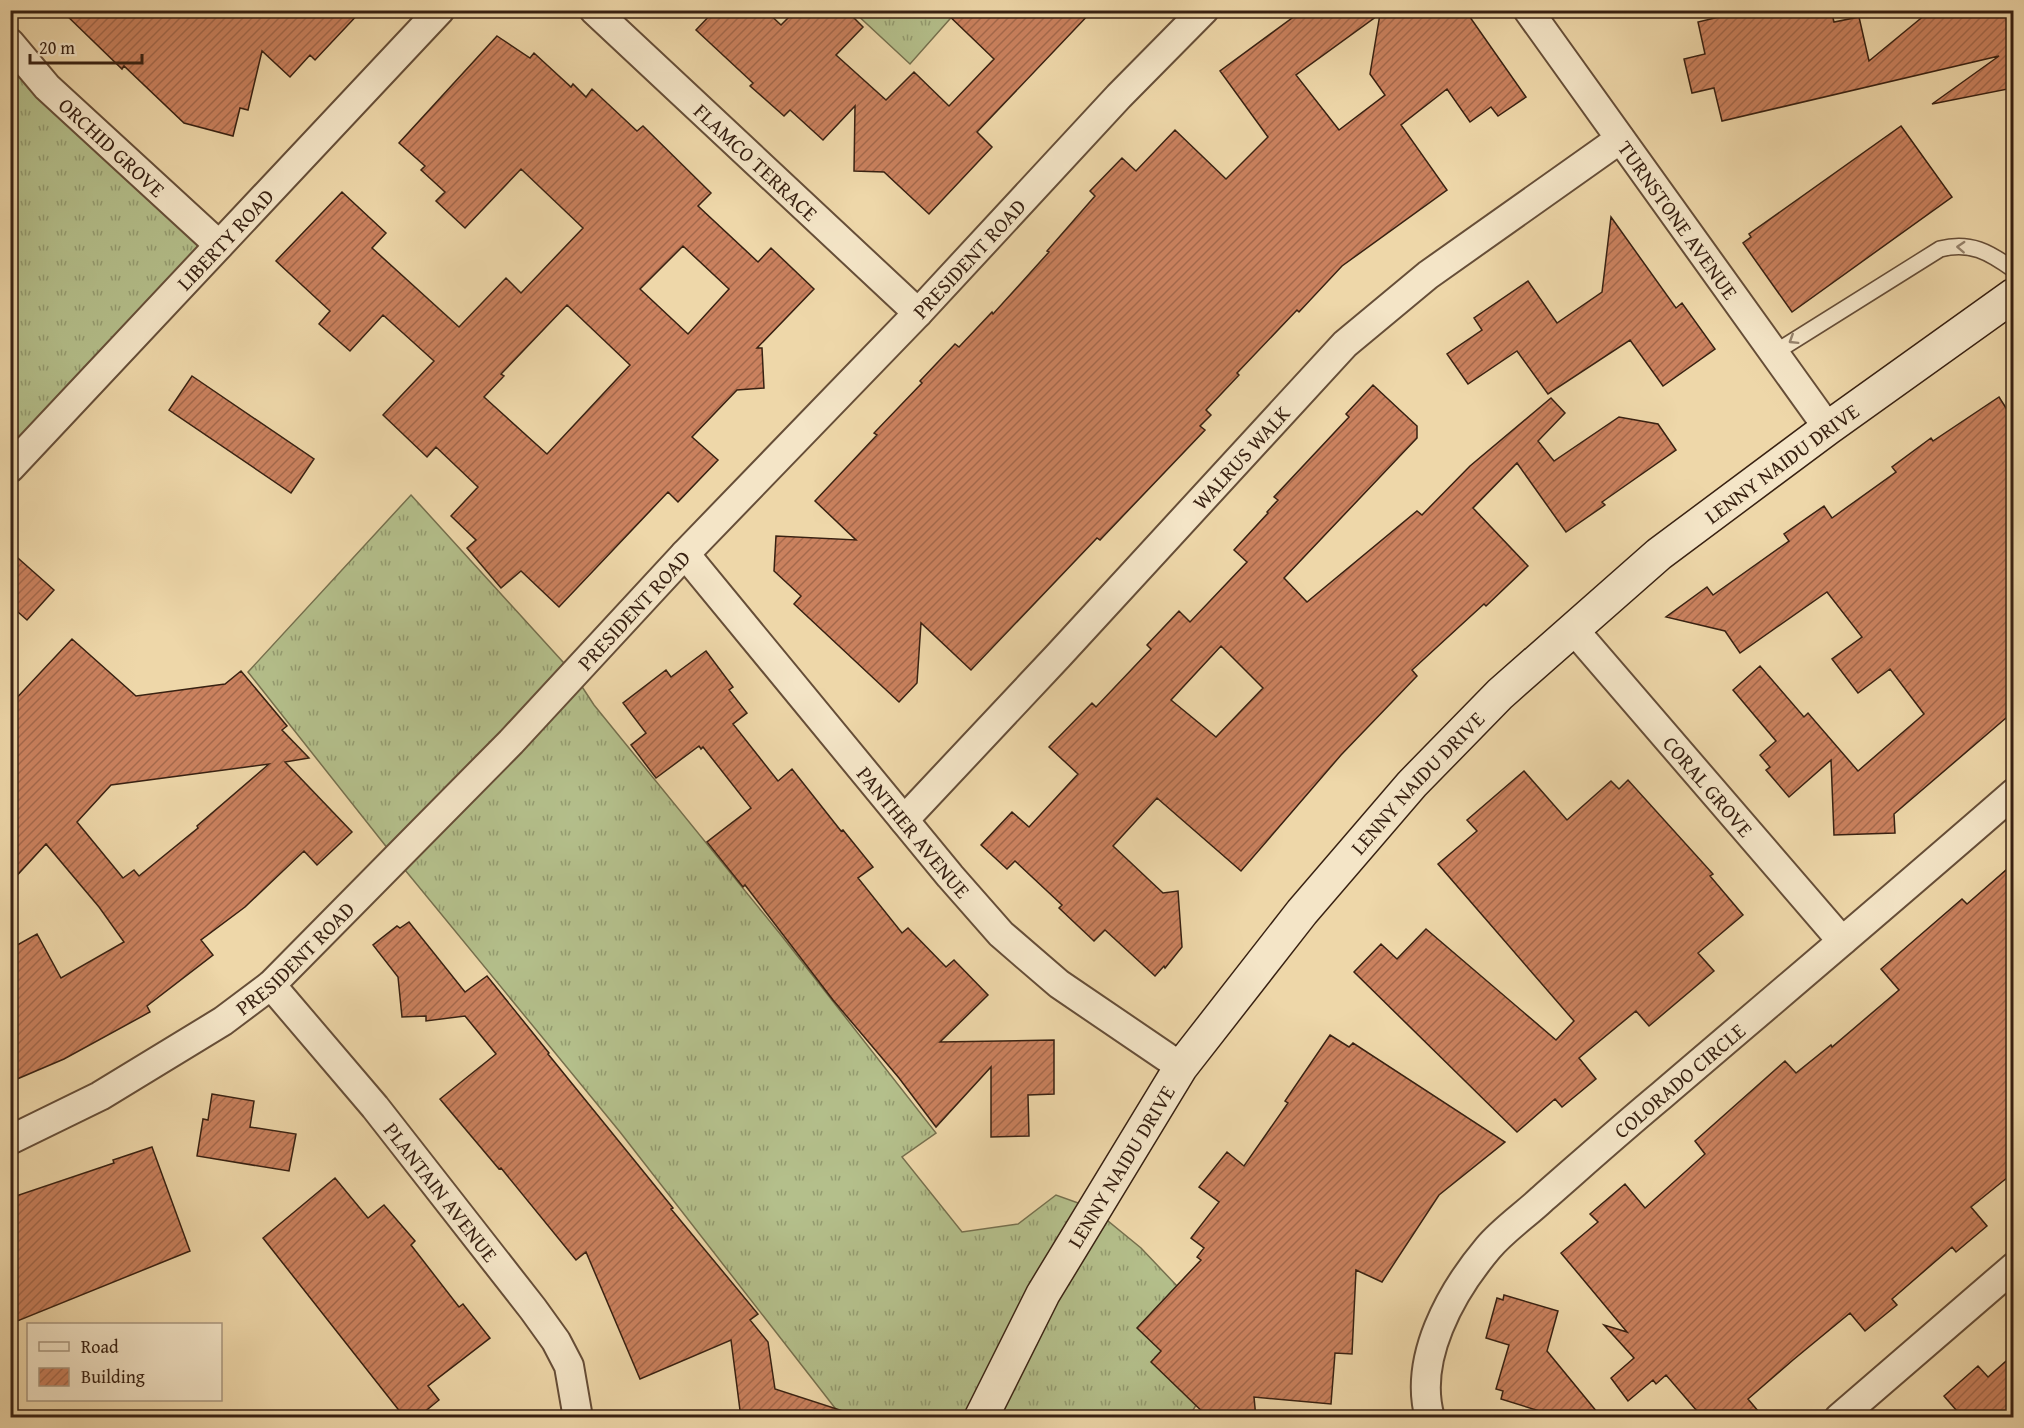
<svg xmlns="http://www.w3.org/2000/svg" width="2024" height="1428" font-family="'Gentium Book Plus',serif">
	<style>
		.grass { fill: url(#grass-tufts); stroke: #76704e; stroke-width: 1.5 }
		.building { fill: url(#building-hatch); stroke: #382112; stroke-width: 1.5; fill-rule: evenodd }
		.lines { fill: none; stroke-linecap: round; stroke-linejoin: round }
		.lane-casing { stroke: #664e38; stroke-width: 18 }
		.street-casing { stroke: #664e38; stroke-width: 32 }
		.secondary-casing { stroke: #382112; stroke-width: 36 }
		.lane { stroke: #f4e5c7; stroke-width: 15 }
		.street { stroke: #f4e5c7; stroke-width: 28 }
		.secondary { stroke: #f4e5c7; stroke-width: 33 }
		.oneway { stroke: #96836c }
		.labels { text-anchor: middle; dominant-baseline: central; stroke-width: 5; stroke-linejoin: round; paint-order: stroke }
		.street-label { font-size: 21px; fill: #382112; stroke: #f4e5c7 }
	</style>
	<defs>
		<pattern id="grass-tufts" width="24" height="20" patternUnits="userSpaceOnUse" patternTransform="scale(1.5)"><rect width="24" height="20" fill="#b4bf8b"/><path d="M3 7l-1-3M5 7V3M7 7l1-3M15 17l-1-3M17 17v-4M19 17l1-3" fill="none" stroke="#939b70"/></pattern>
		<pattern id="building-hatch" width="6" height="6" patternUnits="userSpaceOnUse" patternTransform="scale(1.5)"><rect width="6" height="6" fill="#ca815e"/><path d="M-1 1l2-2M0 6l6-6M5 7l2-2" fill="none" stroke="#a5694c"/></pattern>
	</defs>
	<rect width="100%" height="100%" fill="#eed7a9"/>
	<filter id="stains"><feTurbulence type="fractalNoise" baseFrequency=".00333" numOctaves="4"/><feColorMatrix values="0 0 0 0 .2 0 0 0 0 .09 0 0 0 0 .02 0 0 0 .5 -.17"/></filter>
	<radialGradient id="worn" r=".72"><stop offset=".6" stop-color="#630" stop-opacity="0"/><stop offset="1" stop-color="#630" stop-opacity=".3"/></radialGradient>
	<path class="grass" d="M 853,11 L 957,11 L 910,64 Z
		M 10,45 L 219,247 L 27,454 L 10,438 Z
		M 411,495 L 573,673 L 594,705 L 781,935 L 936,1133 L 902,1157 L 962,1232 L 1018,1224 L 1056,1195 L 1092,1208 L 1141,1248 L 1232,1344 L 1189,1417 L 842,1417 L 620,1132 L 396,859 L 248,672 Z"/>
	<path class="building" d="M 61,10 L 362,10 L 315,60 L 310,55 L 290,77 L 262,51 L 248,110 L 240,108 L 233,136 L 184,123 L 124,66 L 122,69 Z
		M 715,10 L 765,10 L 781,25 L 796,10 L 846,10 L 863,27 L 836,55 L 886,100 L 914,72 L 949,106 L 994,59 L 943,10 L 1093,10 L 977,132 L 992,147 L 929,214 L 884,172 L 854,171 L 855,106 L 823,140 L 790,110 L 784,116 L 750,86 L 753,83 L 696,30 Z
		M 1303,10 L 1465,10 L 1526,97 L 1498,116 L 1491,107 L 1470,122 L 1447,89 L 1401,125 L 1447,190 L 1342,266 L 1299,312 L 1297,310 L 1237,373 L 1239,375 L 1206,410 L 1211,415 L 1200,426 L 1205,430 L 1100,540 L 1097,538 L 971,670 L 921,623 L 917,683 L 899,702 L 794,604 L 801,596 L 774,571 L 776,536 L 856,540 L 815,501 L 877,435 L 874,433 L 922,383 L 920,381 L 955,344 L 959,347 L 992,312 L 993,314 L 1049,252 L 1047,251 L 1095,196 L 1090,191 L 1122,158 L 1136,171 L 1175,130 L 1226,179 L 1268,137 L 1220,71 ZM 1380,14 L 1370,74 L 1385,95 L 1339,130 L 1296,75 Z
		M 1748,10 L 1831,10 L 1834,22 L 1859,17 L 1869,61 L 1931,10 L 2013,10 L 2013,88 L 1932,104 L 1999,56 L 1722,121 L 1714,88 L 1692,93 L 1684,59 L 1705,54 L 1698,22 Z
		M 497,36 L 530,58 L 534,53 L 571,87 L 573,84 L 586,97 L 592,89 L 637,131 L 643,126 L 711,193 L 698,206 L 758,262 L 771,248 L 814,289 L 757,348 L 762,348 L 764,388 L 737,390 L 692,437 L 718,460 L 678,502 L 668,492 L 559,607 L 521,571 L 501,588 L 467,548 L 476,540 L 451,516 L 478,487 L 436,447 L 427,457 L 383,415 L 434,361 L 383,315 L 350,351 L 319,324 L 330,311 L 276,261 L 342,192 L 386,233 L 372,248 L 459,327 L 506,278 L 521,293 L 583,228 L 521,169 L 465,228 L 436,201 L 445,192 L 421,170 L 425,166 L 399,143 ZM 683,246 L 729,289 L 688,334 L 640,289 ZM 567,305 L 630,365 L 547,454 L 484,397 L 504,376 L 501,374 Z
		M 1901,126 L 1952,197 L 1792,312 L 1743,243 L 1751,237 L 1749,234 Z
		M 1611,217 L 1676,308 L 1682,303 L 1715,349 L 1663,386 L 1630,340 L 1548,394 L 1517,351 L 1468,384 L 1447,354 L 1482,330 L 1474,318 L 1528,281 L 1557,323 L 1602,292 Z
		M 192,376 L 314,459 L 291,493 L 169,410 Z
		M 1373,385 L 1417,426 L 1417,438 L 1284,578 L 1307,602 L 1417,511 L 1422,515 L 1470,466 L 1551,398 L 1565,413 L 1538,441 L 1554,461 L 1619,417 L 1658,424 L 1676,450 L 1602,502 L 1605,505 L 1566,532 L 1517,463 L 1473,508 L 1528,566 L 1486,606 L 1484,604 L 1412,670 L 1417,676 L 1341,755 L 1241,871 L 1157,798 L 1113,846 L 1163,893 L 1178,891 L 1182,947 L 1165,968 L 1164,966 L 1155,976 L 1105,930 L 1094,941 L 1059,908 L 1062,905 L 1015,861 L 1007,869 L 981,845 L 1012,812 L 1029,827 L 1078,774 L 1049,747 L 1092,703 L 1096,707 L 1151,649 L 1147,645 L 1179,611 L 1190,622 L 1247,562 L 1234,550 L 1268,513 L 1267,512 L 1278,500 L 1274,497 L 1349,417 L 1346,414 ZM 1221,646 L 1263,688 L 1216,737 L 1171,700 Z
		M 1999,397 L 2013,419 L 2013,712 L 1894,814 L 1895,833 L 1834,835 L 1831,760 L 1789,797 L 1766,770 L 1770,767 L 1760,755 L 1776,741 L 1733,690 L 1760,666 L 1804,717 L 1808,713 L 1858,771 L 1924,714 L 1890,669 L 1858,693 L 1832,659 L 1862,637 L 1827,592 L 1740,653 L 1725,631 L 1666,617 L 1707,587 L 1713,595 L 1789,541 L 1784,534 L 1824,506 L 1832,518 L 1896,472 L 1892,467 L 1931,438 L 1933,441 Z
		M 10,551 L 54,590 L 27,620 L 10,605 Z
		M 72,639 L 136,696 L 225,684 L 241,671 L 287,726 L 282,730 L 309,758 L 285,762 L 352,832 L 317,865 L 304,851 L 245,907 L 201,940 L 213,955 L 147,1006 L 150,1012 L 64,1059 L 10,1082 L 10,949 L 37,934 L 61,978 L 124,942 L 99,907 L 46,844 L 10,883 L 10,705 ZM 269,764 L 197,826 L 198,828 L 139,876 L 134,870 L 123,878 L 77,822 L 111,785 Z
		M 706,651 L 733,687 L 729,690 L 747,713 L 733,724 L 778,781 L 792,769 L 841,831 L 843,830 L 873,867 L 858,878 L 902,933 L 908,928 L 946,967 L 954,960 L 988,995 L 940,1042 L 1054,1040 L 1054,1094 L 1028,1095 L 1029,1136 L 991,1137 L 991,1067 L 936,1127 L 899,1078 L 833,1000 L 745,885 L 743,887 L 707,842 L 751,808 L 703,747 L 701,749 L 699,746 L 656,778 L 631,745 L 646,733 L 623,703 L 666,670 L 671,677 Z
		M 1524,771 L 1567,820 L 1611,781 L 1619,789 L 1628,780 L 1713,874 L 1710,876 L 1743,915 L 1698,953 L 1714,971 L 1649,1026 L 1636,1011 L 1579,1058 L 1596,1079 L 1562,1107 L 1555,1099 L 1517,1132 L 1354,972 L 1381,944 L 1397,959 L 1426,929 L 1556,1040 L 1574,1021 L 1438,864 L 1477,831 L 1467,820 Z
		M 2013,864 L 2013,1173 L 1971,1207 L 1987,1226 L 1956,1252 L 1952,1247 L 1892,1299 L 1897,1305 L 1865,1331 L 1850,1313 L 1793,1360 L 1748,1399 L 1764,1418 L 1703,1418 L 1666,1375 L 1656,1384 L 1653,1380 L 1628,1401 L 1611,1378 L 1634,1358 L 1604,1325 L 1627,1332 L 1561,1253 L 1598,1222 L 1590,1214 L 1625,1184 L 1645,1208 L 1705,1154 L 1695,1141 L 1785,1061 L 1796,1073 L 1831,1045 L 1832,1047 L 1899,990 L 1881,969 L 1962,899 L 1967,904 Z
		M 409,922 L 465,992 L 487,976 L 549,1053 L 548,1054 L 673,1208 L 671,1209 L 758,1314 L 750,1320 L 768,1342 L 775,1389 L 843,1411 L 842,1418 L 741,1418 L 731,1340 L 640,1379 L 586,1252 L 576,1260 L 501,1168 L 499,1169 L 440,1099 L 496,1054 L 465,1016 L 426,1021 L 426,1016 L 402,1017 L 398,977 L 373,945 L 397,926 L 400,928 Z
		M 1330,1035 L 1349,1047 L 1353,1043 L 1505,1142 L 1439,1195 L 1382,1282 L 1356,1270 L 1352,1354 L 1335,1353 L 1331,1404 L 1254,1397 L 1256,1418 L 1209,1418 L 1151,1362 L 1161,1351 L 1137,1328 L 1201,1260 L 1197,1257 L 1204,1248 L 1191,1238 L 1219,1202 L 1199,1187 L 1227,1152 L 1244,1166 L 1288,1103 L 1285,1101 Z
		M 212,1094 L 254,1101 L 250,1127 L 296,1134 L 289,1171 L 197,1156 L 203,1119 L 208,1120 Z
		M 152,1147 L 190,1251 L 10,1324 L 10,1198 L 114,1163 L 113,1160 Z
		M 335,1178 L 368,1218 L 384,1205 L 415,1241 L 411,1245 L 459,1307 L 463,1304 L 490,1338 L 428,1386 L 439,1400 L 417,1418 L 405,1418 L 263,1238 Z
		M 1504,1295 L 1558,1311 L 1547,1351 L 1602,1418 L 1562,1418 L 1501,1399 L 1503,1391 L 1496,1389 L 1509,1345 L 1486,1338 L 1497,1298 L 1503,1300 Z
		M 2013,1355 L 2013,1418 L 1963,1418 L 1944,1396 L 1978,1366 L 1988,1377 Z"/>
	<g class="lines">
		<g class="lane-casing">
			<path id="lane" d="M 1774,353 L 1940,249 C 1970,241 1989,252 2014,270"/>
		</g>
		<g class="street-casing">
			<g id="street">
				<path id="s1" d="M 594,10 L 918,313"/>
				<path id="s2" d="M 1528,10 L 1828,428"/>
				<path id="s3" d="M 10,43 L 47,87 L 219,245"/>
				<path id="s4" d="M 10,468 L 440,10"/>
				<path id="s5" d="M 685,554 L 950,876 L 1001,934 L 1059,984 L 1181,1067"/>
				<path id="s6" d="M 1574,630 L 1842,941"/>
				<path id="s7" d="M 904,820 L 1058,656 L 1345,344 L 1428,275 L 1620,139"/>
				<path id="s8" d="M 271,985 L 375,1107 L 533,1309 L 556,1341 L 569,1366 L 578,1418"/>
				<path id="s9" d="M 10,1140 L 100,1096 L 223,1021 L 271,985 L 511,742 L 685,554 L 918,313 L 1119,96 L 1204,10"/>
				<path id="s10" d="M 1430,1418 C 1413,1359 1451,1292 1488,1248 C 1503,1230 1525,1215 1542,1199 C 1582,1164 1621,1129 1662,1095 C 1779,995 1897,895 2014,793"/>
				<path d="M 1839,1418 L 2014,1267"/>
			</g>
		</g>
		<g class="secondary-casing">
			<g id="secondary">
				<path id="s11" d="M 981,1418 L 1043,1294 L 1181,1067 L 1302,912 L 1412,784 L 1500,694 L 1659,554 L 1828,428 L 2014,295"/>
			</g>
		</g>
		<use href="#lane" class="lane"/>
		<use href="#street" class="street"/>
		<use href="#secondary" class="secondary"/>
	</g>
	<defs><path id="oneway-chevron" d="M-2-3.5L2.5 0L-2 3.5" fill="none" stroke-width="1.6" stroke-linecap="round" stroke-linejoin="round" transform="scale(1.5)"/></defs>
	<g class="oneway">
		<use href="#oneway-chevron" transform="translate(1961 247) rotate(-177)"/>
		<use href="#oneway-chevron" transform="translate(1793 340) rotate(148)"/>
	</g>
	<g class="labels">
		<g class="street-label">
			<text stroke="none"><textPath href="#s3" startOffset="146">ORCHID GROVE</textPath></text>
			<text stroke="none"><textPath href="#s1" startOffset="222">FLAMCO TERRACE</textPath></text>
			<text stroke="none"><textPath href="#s2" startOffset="258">TURNSTONE AVENUE</textPath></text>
			<text stroke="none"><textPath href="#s4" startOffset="314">LIBERTY ROAD</textPath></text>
			<text stroke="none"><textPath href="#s9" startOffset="1312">PRESIDENT ROAD</textPath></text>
			<text stroke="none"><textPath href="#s7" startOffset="495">WALRUS WALK</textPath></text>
			<text stroke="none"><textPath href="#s11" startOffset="1260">LENNY NAIDU DRIVE</textPath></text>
			<text stroke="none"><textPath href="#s9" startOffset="826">PRESIDENT ROAD</textPath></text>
			<text stroke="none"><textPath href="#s11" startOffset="774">LENNY NAIDU DRIVE</textPath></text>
			<text stroke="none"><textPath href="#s6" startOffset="206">CORAL GROVE</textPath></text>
			<text stroke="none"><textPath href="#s5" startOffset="360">PANTHER AVENUE</textPath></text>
			<text stroke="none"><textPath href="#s9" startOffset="340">PRESIDENT ROAD</textPath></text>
			<text stroke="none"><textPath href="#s10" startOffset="441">COLORADO CIRCLE</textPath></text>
			<text stroke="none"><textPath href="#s11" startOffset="288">LENNY NAIDU DRIVE</textPath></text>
			<text stroke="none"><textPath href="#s8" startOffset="268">PLANTAIN AVENUE</textPath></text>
		</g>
	</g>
	<rect width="2024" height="1428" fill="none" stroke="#eed7a9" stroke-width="36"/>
	<rect x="12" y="12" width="2000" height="1404" fill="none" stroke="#382112" stroke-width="3"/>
	<rect x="18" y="18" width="1988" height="1392" fill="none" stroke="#382112" stroke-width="1.5"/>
	<rect x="27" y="1323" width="195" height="78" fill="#f4e5c7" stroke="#a9977f" stroke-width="1.5"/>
	<rect x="39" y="1342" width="30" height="9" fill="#f4e5c7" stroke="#a9977f" stroke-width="1.5"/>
	<text x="81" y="1353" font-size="18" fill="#382112">Road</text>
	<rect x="39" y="1368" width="30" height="18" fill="url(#building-hatch)" stroke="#a9977f" stroke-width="1.5"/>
	<text x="81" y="1383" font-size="18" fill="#382112">Building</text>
	<path d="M30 54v9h112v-9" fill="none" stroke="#382112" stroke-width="3"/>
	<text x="39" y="54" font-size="18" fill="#382112" stroke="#f4e5c7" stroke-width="4.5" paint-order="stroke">20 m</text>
	<rect width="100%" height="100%" filter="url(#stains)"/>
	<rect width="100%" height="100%" fill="url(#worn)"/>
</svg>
